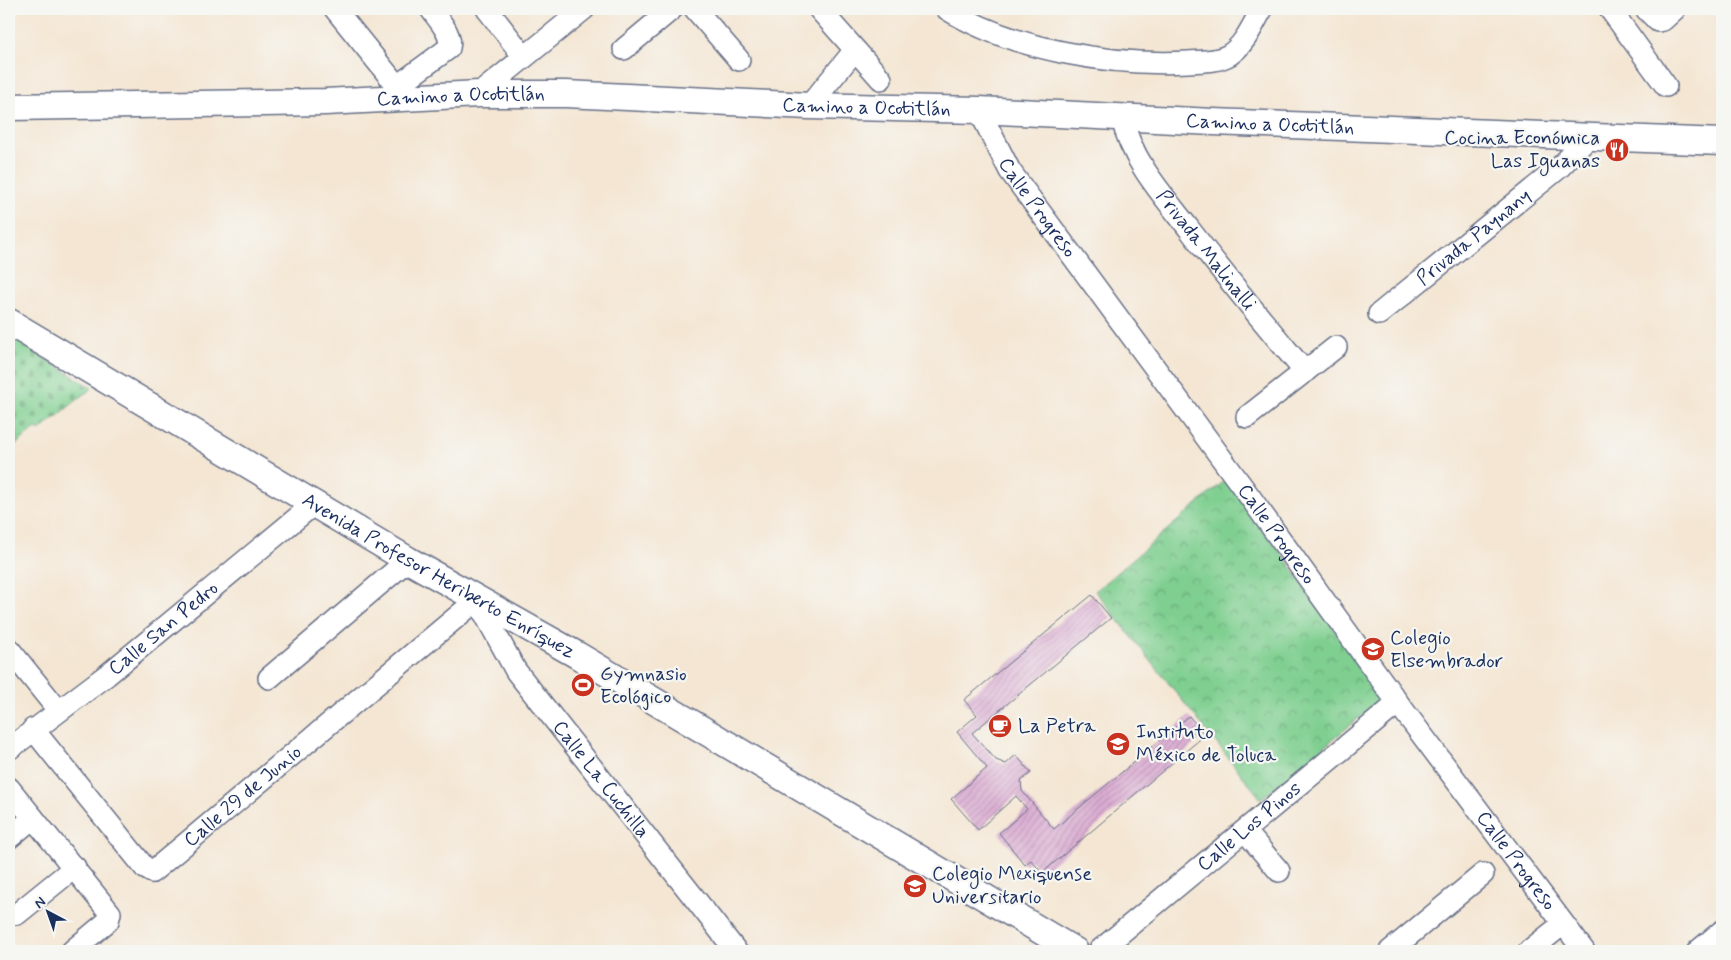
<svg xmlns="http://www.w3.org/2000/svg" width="1731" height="960" font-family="Mynerve,sans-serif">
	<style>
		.cemetery { fill: url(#cemetery-stones); stroke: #4d7f77 }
		.park { fill: url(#park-crowns); stroke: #4d7f77 }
		.building { fill: url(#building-hatch) }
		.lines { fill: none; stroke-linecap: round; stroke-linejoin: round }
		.minor-casing { stroke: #676f87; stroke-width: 24 }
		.major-casing { stroke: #676f87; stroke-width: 29 }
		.minor { stroke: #fff; stroke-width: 21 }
		.major { stroke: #fff; stroke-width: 26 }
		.labels { text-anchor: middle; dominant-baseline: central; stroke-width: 4.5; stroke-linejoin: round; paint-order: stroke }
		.street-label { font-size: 20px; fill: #1b2f5e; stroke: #f6f6f2 }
		.poi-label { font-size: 20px; fill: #1b2f5e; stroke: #f6f6f2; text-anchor: start }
	</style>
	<defs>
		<pattern id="cemetery-stones" width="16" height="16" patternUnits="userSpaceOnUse" patternTransform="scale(1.25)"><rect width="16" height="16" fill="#7fcf90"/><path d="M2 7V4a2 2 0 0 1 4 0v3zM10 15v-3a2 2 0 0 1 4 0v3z" fill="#67a879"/></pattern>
		<pattern id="park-crowns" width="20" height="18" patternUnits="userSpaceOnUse" patternTransform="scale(1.25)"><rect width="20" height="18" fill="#7fcf90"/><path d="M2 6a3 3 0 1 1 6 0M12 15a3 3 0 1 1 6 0" fill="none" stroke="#67a879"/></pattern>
		<pattern id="building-hatch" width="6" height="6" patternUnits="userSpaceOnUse" patternTransform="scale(1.25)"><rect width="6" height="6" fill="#dcadd3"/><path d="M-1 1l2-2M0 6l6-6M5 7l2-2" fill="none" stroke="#b28dae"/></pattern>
	</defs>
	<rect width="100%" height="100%" fill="#f6f6f2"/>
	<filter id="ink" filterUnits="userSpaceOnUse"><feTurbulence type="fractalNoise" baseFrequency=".02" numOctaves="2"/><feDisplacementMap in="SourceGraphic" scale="10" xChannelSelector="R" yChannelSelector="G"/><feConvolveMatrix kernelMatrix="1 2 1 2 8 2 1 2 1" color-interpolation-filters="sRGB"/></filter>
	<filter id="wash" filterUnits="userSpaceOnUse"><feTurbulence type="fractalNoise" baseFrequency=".0096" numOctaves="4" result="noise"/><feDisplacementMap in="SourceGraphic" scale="20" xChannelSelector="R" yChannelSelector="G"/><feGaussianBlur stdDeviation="1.12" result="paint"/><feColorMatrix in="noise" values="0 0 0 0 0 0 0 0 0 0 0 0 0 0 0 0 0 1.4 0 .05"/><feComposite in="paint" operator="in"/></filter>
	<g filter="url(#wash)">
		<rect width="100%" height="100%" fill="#f4e6d3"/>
		<path class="cemetery" d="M 9,336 L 92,388 L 39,431 L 36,428 L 9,450 Z"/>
		<path class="park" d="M 1228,478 L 1383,698 L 1261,799 L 1095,591 Z"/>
		<g id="blocks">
			<path class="building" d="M 1092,595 L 1111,618 L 972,733 L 996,760 L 1006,764 L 1016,755 L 1031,773 L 1021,781 L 1022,791 L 1054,829 L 1189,716 L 1205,735 L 1042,873 L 1031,860 L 1025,865 L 999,833 L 1027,809 L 1016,796 L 978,830 L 951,799 L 987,768 L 957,732 L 977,715 L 964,700 Z"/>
		</g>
	</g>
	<g filter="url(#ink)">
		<use href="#blocks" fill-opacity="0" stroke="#676f87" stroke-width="1"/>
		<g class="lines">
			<g class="minor-casing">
				<g id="minor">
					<path d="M 335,9 L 393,81 L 400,99"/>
					<path d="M 487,9 L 524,57"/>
					<path d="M 695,9 L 739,60"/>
					<path d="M 819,9 L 881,79"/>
					<path d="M 947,9 C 1013,50 1111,66 1188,62 C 1202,61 1217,62 1229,55 C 1245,45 1253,24 1262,9"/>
					<path d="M 1610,9 L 1666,86"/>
					<path d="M 1646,9 L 1658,21 L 1663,20 L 1675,9"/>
					<path d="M 624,49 L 672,9"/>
					<path d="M 396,87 L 449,48 C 453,34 438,20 431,9"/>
					<path d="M 479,94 L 584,9"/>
					<path d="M 809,106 L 855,50"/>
					<path id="s1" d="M 979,110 L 1010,171 L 1250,497 L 1398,703 L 1584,951"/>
					<path id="s2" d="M 1122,118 C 1132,162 1163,195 1190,230 C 1227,279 1266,325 1305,372"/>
					<path id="s3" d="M 1379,314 L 1560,167 L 1589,137"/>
					<path d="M 1247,417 L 1336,347"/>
					<path d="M 9,649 L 58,710"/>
					<path d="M 269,678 L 408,560"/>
					<path id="s4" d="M 33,729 L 145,868 L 152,872 L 477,600 L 516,671 L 736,951"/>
					<path id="s5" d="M 9,749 L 107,675 L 314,504"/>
					<path d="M 9,788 L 110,913 L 108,921 L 72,951"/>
					<path d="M 1245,831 L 1279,871"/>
					<path d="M 9,838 L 33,818"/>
					<path d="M 17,914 L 75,867"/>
					<path id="s6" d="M 1099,951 L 1398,703"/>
					<path d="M 1390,951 L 1483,874"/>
					<path d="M 1529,951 L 1563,924"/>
					<path d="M 1698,951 L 1722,931"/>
				</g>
			</g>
			<g class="major-casing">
				<g id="major">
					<path id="s7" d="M 9,107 L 325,102 L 479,94 L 566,94 L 809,106 L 979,110 L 1213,122 L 1722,142"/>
					<path id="s8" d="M 9,322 L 408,560 L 577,655 L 1075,951"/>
				</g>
			</g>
			<use href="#minor" class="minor"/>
			<use href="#major" class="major"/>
		</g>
	</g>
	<defs>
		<g id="restaurant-disc" transform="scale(1.25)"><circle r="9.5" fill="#c8321e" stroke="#f6f6f2"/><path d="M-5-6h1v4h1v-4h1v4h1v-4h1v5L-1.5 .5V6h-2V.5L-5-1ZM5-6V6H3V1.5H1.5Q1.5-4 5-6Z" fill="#fff"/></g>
		<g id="school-disc" transform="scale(1.25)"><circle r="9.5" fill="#c8321e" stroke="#f6f6f2"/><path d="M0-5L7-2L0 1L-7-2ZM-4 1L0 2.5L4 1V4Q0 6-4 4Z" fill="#fff"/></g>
		<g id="stadium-disc" transform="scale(1.25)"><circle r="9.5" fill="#c8321e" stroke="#f6f6f2"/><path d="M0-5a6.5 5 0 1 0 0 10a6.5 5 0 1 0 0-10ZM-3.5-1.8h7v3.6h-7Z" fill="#fff"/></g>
		<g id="cafe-disc" transform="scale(1.25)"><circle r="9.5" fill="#c8321e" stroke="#f6f6f2"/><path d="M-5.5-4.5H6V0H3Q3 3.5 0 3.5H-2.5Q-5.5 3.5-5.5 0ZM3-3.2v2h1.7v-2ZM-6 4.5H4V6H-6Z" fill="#fff"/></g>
	</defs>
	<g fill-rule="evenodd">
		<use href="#restaurant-disc" x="1617" y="150"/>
		<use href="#school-disc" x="1373" y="649"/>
		<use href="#stadium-disc" x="583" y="685"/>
		<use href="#cafe-disc" x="1000" y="726"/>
		<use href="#school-disc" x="1118" y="744"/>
		<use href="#school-disc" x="915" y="886"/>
	</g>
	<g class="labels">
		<g class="street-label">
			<text stroke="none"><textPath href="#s7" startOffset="452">Camino a Ocotitlán</textPath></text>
			<text stroke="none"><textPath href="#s7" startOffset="858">Camino a Ocotitlán</textPath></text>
			<text stroke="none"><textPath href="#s7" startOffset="1262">Camino a Ocotitlán</textPath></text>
			<text stroke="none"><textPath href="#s1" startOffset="114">Calle Progreso</textPath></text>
			<text stroke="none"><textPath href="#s3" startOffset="122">Privada Paynany</textPath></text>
			<text stroke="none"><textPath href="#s2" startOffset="158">Privada Malinalli</textPath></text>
			<text stroke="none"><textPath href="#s1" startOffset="519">Calle Progreso</textPath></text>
			<text stroke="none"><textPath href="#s8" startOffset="499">Avenida Profesor Heriberto Enríquez</textPath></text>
			<text stroke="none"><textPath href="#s5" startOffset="196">Calle San Pedro</textPath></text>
			<text stroke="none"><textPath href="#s4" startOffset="829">Calle La Cuchilla</textPath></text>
			<text stroke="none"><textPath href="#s4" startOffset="305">Calle 29 de Junio</textPath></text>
			<text stroke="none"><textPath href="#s6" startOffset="195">Calle Los Pinos</textPath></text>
			<text stroke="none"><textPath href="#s1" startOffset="924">Calle Progreso</textPath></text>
		</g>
		<g class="poi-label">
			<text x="1600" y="138" text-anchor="end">Cocina Económica<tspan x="1600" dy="23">Las Iguanas</tspan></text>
			<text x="1390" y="638">Colegio<tspan x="1390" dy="23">Elsembrador</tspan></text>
			<text x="600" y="674">Gymnasio<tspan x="600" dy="23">Ecológico</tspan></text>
			<text x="1018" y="726">La Petra</text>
			<text x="1136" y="732">Instituto<tspan x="1136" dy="23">México de Toluca</tspan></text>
			<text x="932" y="874">Colegio Mexiquense<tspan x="932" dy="23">Universitario</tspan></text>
		</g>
	</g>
	<rect width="1731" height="960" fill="none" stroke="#f6f6f2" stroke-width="30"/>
	<g transform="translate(48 912) rotate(319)" stroke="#f6f6f2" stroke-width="4" paint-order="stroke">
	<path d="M0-4L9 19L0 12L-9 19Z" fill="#1b2f5e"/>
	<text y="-8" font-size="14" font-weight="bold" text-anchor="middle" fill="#1b2f5e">N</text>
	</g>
</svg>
